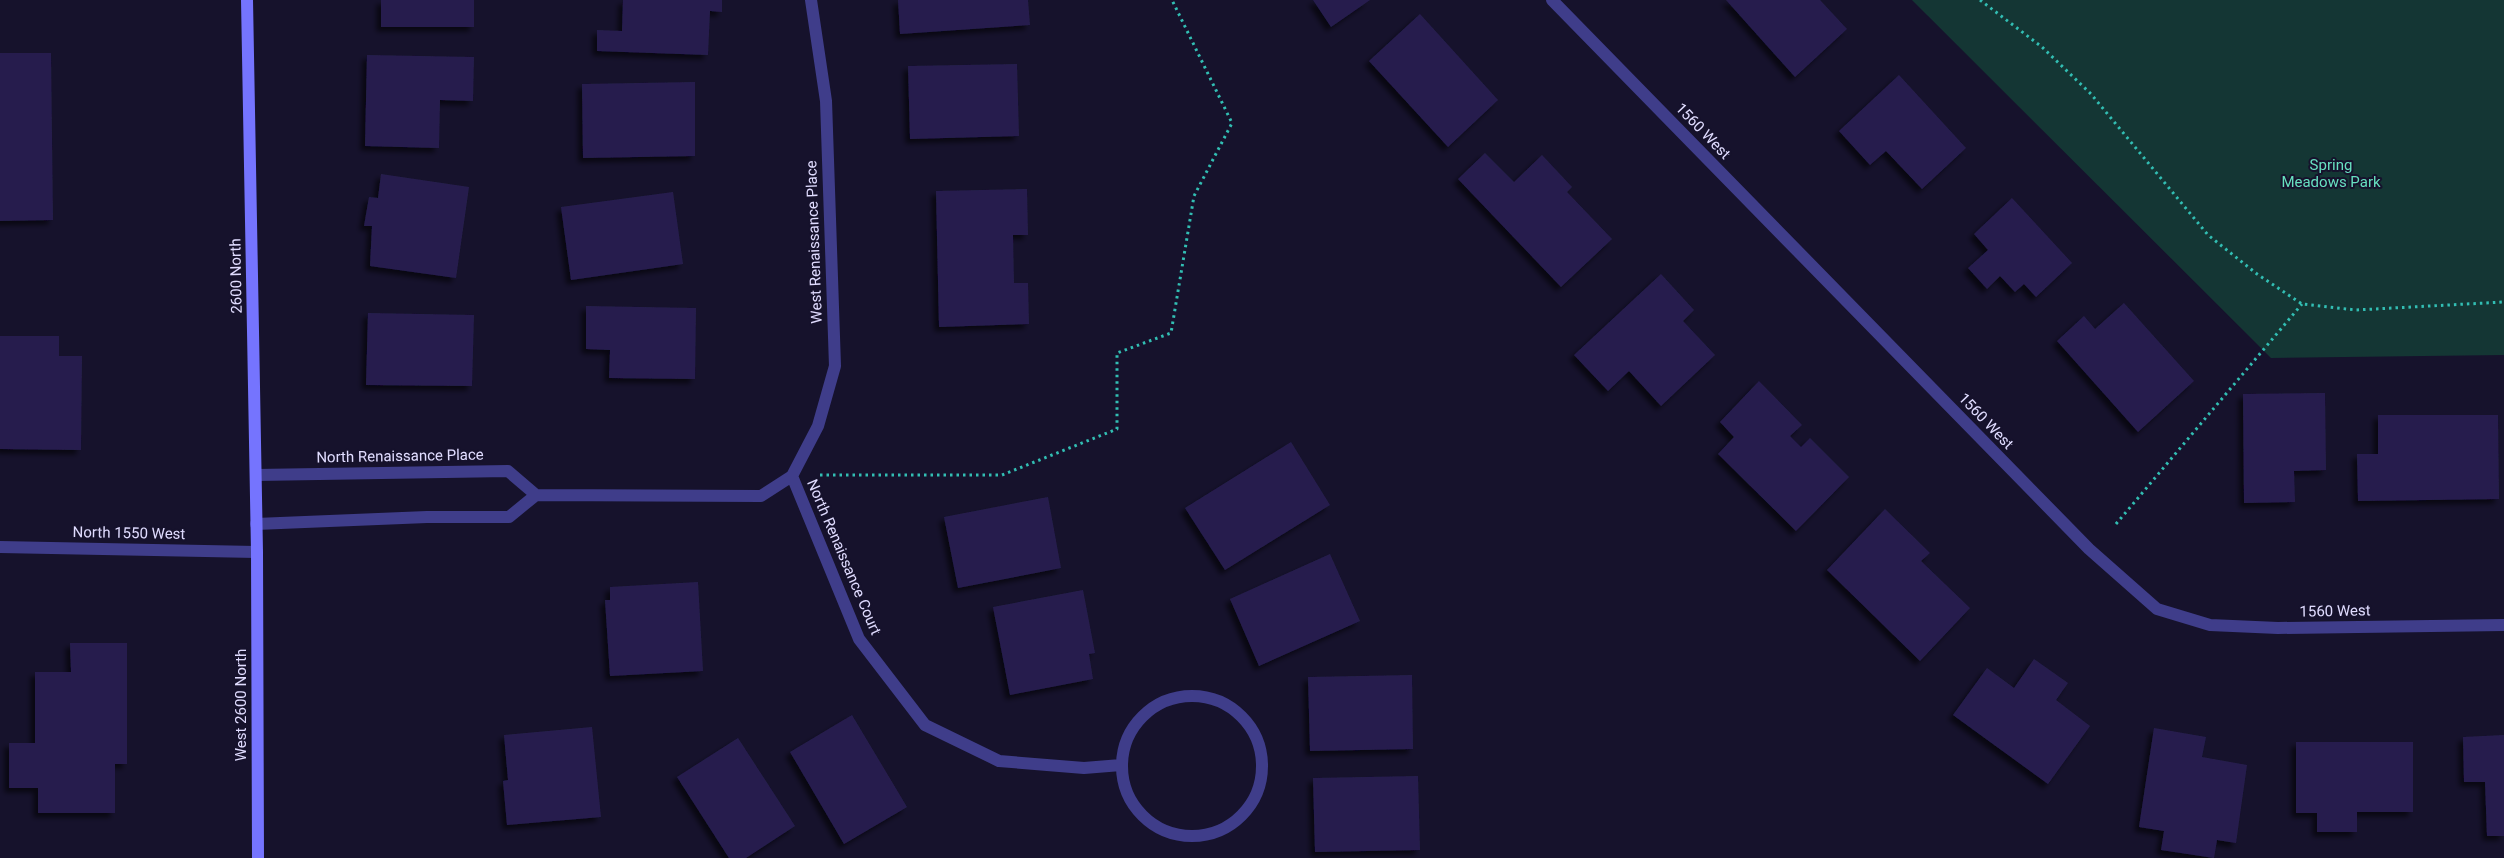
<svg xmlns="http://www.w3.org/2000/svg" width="2504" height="858" font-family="Roboto,sans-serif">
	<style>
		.green { fill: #143634 }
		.building { fill: #261e4d; filter: url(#shadow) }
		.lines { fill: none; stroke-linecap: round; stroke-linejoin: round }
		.path { stroke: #32beb3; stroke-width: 3; stroke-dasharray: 2.5 4; stroke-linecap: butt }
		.street { stroke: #3f3d8a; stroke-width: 12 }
		.secondary { stroke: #7574fe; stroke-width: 12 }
		.labels { text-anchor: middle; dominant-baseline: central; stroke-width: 4; stroke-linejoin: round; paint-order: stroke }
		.street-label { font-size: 15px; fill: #e0dcff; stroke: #16122c }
		.park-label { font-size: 15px; fill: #67e0c0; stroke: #16122c }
	</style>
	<defs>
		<filter id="shadow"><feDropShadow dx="-4.5" dy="4.5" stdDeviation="2.5" flood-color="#0009"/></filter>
	</defs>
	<rect width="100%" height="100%" fill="#16122c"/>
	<path class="green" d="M 1912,0 L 2504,0 L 2504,355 L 2271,358 Z"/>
	<path class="building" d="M 381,0 L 474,0 L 474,27 L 381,27 Z
		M 623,0 L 722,0 L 722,12 L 710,11 L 708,55 L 597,51 L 597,30 L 622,31 Z
		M 898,0 L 1028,0 L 1030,25 L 900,34 Z
		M 1313,0 L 1370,0 L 1331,27 Z
		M 1726,0 L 1820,0 L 1847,29 L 1795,77 Z
		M 1420,14 L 1498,100 L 1448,147 L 1369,61 Z
		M 0,53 L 51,53 L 53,220 L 0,221 Z
		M 367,55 L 474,57 L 473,101 L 440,100 L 439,148 L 365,146 Z
		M 1017,64 L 1019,136 L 910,139 L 908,66 Z
		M 1899,75 L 1966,148 L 1922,189 L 1886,151 L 1870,165 L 1839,131 Z
		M 695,82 L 695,156 L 583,158 L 582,84 Z
		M 1485,153 L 1514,182 L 1542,155 L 1572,187 L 1567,192 L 1612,239 L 1561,287 L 1458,179 Z
		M 381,174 L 469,187 L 456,278 L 370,266 L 372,226 L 364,226 L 369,197 L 378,198 Z
		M 1027,189 L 1028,235 L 1013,235 L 1014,283 L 1028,283 L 1029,324 L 939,327 L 936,191 Z
		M 673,192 L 683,264 L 571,280 L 561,207 Z
		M 2012,198 L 2072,263 L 2036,297 L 2024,284 L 2015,292 L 2000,276 L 1987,289 L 1968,268 L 1988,250 L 1974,234 Z
		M 1661,274 L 1694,310 L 1683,321 L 1715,355 L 1661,406 L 1629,371 L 1608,391 L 1574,355 Z
		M 2124,303 L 2194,381 L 2138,432 L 2057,341 L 2084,316 L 2095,329 Z
		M 586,306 L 696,308 L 695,379 L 609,378 L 610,350 L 586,349 Z
		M 368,313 L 474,315 L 472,386 L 366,385 Z
		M 0,336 L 59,336 L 59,356 L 82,356 L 81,450 L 0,449 Z
		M 1759,381 L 1802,425 L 1790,436 L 1801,447 L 1810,438 L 1849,477 L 1796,531 L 1718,454 L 1734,437 L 1720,422 Z
		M 2325,393 L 2326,470 L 2294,471 L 2295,502 L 2244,503 L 2243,394 Z
		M 2378,415 L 2498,415 L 2499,499 L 2358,501 L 2357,454 L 2378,454 Z
		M 1291,442 L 1330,505 L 1225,570 L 1185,508 Z
		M 1048,497 L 1061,568 L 958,588 L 944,517 Z
		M 1885,509 L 1930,553 L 1921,561 L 1970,608 L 1920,661 L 1827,570 Z
		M 1330,554 L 1360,621 L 1259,666 L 1230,599 Z
		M 698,582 L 703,671 L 610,676 L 605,600 L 610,600 L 610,587 Z
		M 1083,590 L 1095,653 L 1089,654 L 1093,679 L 1010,695 L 993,607 Z
		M 70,643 L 127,643 L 127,764 L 115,764 L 115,813 L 38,813 L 38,788 L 9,788 L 9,743 L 35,743 L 35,672 L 71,672 Z
		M 2034,659 L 2068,683 L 2056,700 L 2090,726 L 2048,784 L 1953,715 L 1987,668 L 2014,688 Z
		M 1412,675 L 1413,749 L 1310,751 L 1308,677 Z
		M 852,715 L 907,807 L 844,844 L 790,752 Z
		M 592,727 L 601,817 L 507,825 L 503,781 L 508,780 L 504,735 Z
		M 2154,728 L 2206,737 L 2202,757 L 2247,765 L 2236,843 L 2217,840 L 2214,858 L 2161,850 L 2164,831 L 2139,827 Z
		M 2504,735 L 2504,836 L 2487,836 L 2485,782 L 2464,782 L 2463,737 Z
		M 738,738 L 795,826 L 746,858 L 729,858 L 677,777 Z
		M 2296,742 L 2413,742 L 2413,812 L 2357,812 L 2357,832 L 2317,832 L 2317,813 L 2296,813 Z
		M 1418,776 L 1420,850 L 1315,852 L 1313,778 Z"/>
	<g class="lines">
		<path class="path" d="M 1980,0 L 2042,47 L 2091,94 L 2208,235 L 2257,274 L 2302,304 L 2356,310 L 2504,302
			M 820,475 L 1002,475 L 1117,429 L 1117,353 L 1171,333 L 1194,196 L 1232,123 L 1172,0
			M 2116,524 L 2302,304"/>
		<path class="street" d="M 1552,0 L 2089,549 L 2157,609 L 2210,625 L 2278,628 L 2504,625
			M 256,475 L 508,471 L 536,495
			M 792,476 L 859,639 L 925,725 L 999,761 L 1084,768 L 1121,765
			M 792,476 L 818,426 L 835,366 L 826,101 L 811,0
			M 256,524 L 427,517 L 509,517 L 536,495 L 761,496 L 792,476
			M 0,547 L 257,552
			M1122 766a70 70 0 1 1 140 0a70 70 0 1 1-140 0Z"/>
		<path class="secondary" d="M 247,0 L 257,552 L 258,858"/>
	</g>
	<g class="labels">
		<g class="street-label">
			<text transform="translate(1703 131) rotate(46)">1560 West</text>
			<text transform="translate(814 242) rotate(-92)">West Renaissance Place</text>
			<text transform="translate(236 276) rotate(-91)">2600 North</text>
			<text transform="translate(1986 421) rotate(46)">1560 West</text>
			<text transform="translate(400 456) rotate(-1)">North Renaissance Place</text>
			<text transform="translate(129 533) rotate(1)">North 1550 West</text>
			<text transform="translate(844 557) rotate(67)">North Renaissance Court</text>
			<text transform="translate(2335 611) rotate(-1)">1560 West</text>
			<text transform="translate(241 705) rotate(-90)">West 2600 North</text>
		</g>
		<g class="park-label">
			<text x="2331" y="165">Spring<tspan x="2331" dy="17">Meadows Park</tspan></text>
		</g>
	</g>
</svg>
